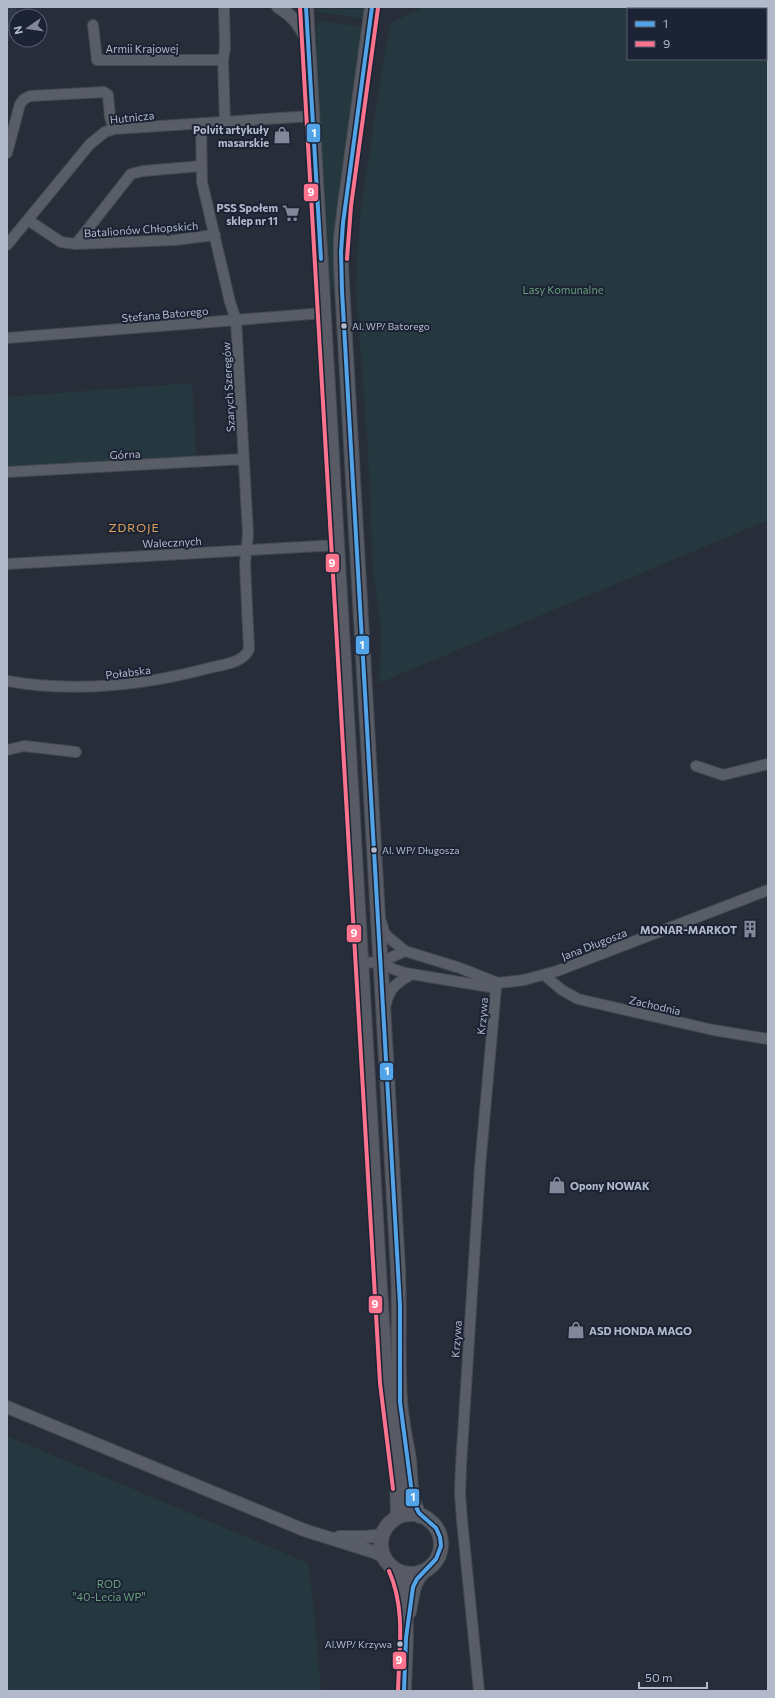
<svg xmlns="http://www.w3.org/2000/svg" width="775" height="1698" font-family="Commissioner,sans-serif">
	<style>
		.airport { fill: #2f3749 }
		.green { fill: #25383f; fill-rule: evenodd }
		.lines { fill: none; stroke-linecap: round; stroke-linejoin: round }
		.minor-casing { stroke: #454952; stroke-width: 12 }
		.tertiary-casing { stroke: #454952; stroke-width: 14 }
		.secondary-casing { stroke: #454952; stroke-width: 16 }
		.minor { stroke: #595d66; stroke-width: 10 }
		.tertiary { stroke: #595d66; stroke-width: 12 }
		.secondary { stroke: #585b64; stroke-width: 14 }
		.bus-1-casing { stroke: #1b2334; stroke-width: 7 }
		.bus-2-casing { stroke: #1b2334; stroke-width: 7 }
		.bus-1 { stroke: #53a3e8; stroke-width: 4 }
		.bus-2 { stroke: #fc738d; stroke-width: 4 }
		.bus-dot { fill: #b2b9ca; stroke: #1b2334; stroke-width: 1.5 }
		.labels { text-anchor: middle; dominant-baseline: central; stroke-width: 4; stroke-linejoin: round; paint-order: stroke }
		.bus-label { font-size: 10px; fill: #b2b9ca; stroke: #1b2334; text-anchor: start }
		.street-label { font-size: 11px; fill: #b2b9ca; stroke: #1b2334 }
		.poi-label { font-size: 11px; font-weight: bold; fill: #b2b9ca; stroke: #1b2334; text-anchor: end }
		.park-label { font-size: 11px; fill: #679d79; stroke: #1b2334 }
		.neighbourhood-label { font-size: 12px; letter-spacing: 1px; fill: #dda05a; stroke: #1b2334 }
		.line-badge { stroke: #1b2334; stroke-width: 1.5 }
		.badge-label { font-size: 11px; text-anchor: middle; font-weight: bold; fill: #fff }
	</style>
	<rect width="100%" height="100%" fill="#282e39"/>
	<path class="airport" d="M 7,7 L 17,7 L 7,47 Z"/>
	<path class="green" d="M 424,7 L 768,7 L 768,520 L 379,683 L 382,635 L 373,571 L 368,450 L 356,288 L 360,216 L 384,57 L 391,23 ZM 628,9 L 766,9 L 766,59 L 628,59 Z
		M 317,9 L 365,9 L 365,19 L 316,12 Z
		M 317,21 L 364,27 L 337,287 L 327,288 L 317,115 Z
		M 192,383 L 196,457 L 7,469 L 7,397 Z
		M 7,1436 L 308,1563 L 312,1592 L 321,1691 L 7,1691 Z"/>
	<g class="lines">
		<g class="minor-casing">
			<path id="minor" d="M 93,25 L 97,60 L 223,60 L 225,122
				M 223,60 L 225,48 L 224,9
				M 7,153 L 20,104 L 24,99 L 30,96 L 104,92 L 108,95 L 110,117 L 114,129
				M 28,220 L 61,242 L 76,244 L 175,240 L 215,235
				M 76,244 L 131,174 L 143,171 L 201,166
				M 7,245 L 90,144 L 105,132 L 114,129 L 312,116
				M 7,338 L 324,313
				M 7,472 L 244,459
				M 7,564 L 338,545
				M 7,681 C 76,693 142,686 209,668 C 221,665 244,663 249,649 L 245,564 L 248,534 L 236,320 L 230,302 L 202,182 L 201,123
				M 7,750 L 24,746 L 76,752
				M 696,766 L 723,775 L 768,764
				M 381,921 L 384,932 L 388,937 L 405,951 L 460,968 L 498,983
				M 381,962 L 393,969 L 405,973 L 496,988
				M 362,963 L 381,962 L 405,951
				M 544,975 L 562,990 L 578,999 L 713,1030 L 768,1039
				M 386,1004 C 389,988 398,982 412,974
				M 479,1691 L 462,1520 L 460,1493 L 461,1466 L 480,1167 L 496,988 L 498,983 L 524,980 L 557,971 L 768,890"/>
		</g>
		<g class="tertiary-casing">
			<path id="tertiary" d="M 278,7 C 292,15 302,27 307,42
				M 7,1407 L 304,1530 L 374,1552 L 384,1557
				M 339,1537 L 366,1537 L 382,1535"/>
		</g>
		<g class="secondary-casing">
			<path id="secondary" d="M 306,7 L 380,1289 L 386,1383 L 397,1468 L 398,1517
				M 372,7 L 345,205 L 341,238 L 341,268 L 398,1269 C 400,1313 397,1356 400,1400 C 401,1420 406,1440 409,1460 C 411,1480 409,1499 420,1516
				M381 1544a30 30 0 1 1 60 0a30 30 0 1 1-60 0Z
				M 395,1569 C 412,1598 404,1658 404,1691
				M 409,1612 C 412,1597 412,1582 424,1571"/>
		</g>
		<use href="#minor" class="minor"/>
		<use href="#tertiary" class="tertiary"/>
		<use href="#secondary" class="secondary"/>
		<g class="bus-1-casing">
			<path id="bus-1" d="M 306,7 L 321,259
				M 372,7 L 343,223 L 341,252 L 342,291 L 400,1305 L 400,1402 L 413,1501 L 419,1513 L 436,1528 L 440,1537 L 441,1546 L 436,1559 L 417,1579 L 413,1587 L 406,1638 L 404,1691"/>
		</g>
		<g class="bus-2-casing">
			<path id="bus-2" d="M 300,7 L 380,1383 L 393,1489
				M 347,259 L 351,206 L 378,8
				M 389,1571 C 406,1609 399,1651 398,1691"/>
		</g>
		<use href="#bus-1" class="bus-1"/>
		<use href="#bus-2" class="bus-2"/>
	</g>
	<defs>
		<g id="shop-bare" transform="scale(1.38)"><path d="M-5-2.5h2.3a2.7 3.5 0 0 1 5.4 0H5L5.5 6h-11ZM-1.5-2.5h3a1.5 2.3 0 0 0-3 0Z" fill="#828897" stroke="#1b2334" stroke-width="2.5" paint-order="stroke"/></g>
		<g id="supermarket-bare" transform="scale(1.38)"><path d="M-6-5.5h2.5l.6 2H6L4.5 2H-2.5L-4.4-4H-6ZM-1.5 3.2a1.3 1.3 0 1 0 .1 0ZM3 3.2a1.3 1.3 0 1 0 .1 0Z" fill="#828897" stroke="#1b2334" stroke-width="2.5" paint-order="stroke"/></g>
		<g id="building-bare" transform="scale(1.38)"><path d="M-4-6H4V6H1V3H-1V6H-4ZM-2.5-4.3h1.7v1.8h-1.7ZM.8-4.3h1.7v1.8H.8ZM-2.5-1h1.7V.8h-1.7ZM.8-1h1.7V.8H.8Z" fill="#828897" stroke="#1b2334" stroke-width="2.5" paint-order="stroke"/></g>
	</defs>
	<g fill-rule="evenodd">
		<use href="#shop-bare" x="282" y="135"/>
		<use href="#supermarket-bare" x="291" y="213"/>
		<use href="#building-bare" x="750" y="929"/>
		<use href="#shop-bare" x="557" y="1185"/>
		<use href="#shop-bare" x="576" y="1330"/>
	</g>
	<g class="bus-dot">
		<circle cx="344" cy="326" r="3.5"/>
		<circle cx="374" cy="850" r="3.5"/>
		<circle cx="400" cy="1644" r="3.5"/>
	</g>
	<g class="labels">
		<g class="bus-label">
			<text x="352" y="326">Al. WP/ Batorego</text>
			<text x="382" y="850">Al. WP/ Długosza</text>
			<text x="392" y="1644" text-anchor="end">Al.WP/ Krzywa</text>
		</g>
		<g class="street-label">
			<text x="142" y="48">Armii Krajowej</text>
			<text transform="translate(132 117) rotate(-6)">Hutnicza</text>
			<text transform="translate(141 229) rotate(-4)">Batalionów Chłopskich</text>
			<text transform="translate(165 314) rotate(-5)">Stefana Batorego</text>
			<text transform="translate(228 387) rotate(-93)">Szarych Szeregów</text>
			<text transform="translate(125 454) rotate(-3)">Górna</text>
			<text transform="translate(172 542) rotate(-3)">Walecznych</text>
			<text transform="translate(128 672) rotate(-7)">Połabska</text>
			<text transform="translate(594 944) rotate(-21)">Jana Długosza</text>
			<text transform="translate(655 1005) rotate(13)">Zachodnia</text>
			<text transform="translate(482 1016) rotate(-85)">Krzywa</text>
			<text transform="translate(456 1339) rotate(-86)">Krzywa</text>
		</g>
		<g class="poi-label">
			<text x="269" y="129">Polvit artykuły<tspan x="269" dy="13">masarskie</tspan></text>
			<text x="278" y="207">PSS Społem<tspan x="278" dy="13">sklep nr 11</tspan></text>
			<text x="737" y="929">MONAR-MARKOT</text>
			<text x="570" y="1185" text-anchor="start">Opony NOWAK</text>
			<text x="589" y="1330" text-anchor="start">ASD HONDA MAGO</text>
		</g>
		<g class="park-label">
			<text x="563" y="289">Lasy Komunalne</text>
			<text x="109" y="1583">ROD<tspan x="109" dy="13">"40-Lecia WP"</tspan></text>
		</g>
		<g class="neighbourhood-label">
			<text x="134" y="527">ZDROJE</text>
		</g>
	</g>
	<g class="line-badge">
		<rect x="306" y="123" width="15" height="20" rx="4" fill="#53a3e8"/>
		<rect x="303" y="183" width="16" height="19" rx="4" fill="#fc738d"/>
		<rect x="325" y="553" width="15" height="20" rx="4" fill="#fc738d"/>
		<rect x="355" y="635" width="15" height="20" rx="4" fill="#53a3e8"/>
		<rect x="346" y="924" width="16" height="19" rx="4" fill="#fc738d"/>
		<rect x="379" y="1062" width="15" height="19" rx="4" fill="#53a3e8"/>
		<rect x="368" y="1295" width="15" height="19" rx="4" fill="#fc738d"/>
		<rect x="405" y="1488" width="15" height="19" rx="4" fill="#53a3e8"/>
		<rect x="392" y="1651" width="15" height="19" rx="4" fill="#fc738d"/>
	</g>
	<g class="badge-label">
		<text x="314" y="137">1</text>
		<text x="311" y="196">9</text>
		<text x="332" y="567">9</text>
		<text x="362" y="649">1</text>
		<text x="354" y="937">9</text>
		<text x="387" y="1075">1</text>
		<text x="375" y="1308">9</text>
		<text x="413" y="1501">1</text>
		<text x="399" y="1664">9</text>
	</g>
	<rect width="775" height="1698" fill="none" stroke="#b2b9ca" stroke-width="16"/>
	<rect x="627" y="8" width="140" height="52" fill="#1b2334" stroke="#575f70"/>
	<rect x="635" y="21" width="20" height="6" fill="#53a3e8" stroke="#575f70"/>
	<text x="663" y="28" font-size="12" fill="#b2b9ca">1</text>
	<rect x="635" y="41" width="20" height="6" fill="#fc738d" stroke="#575f70"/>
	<text x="663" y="48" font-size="12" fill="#b2b9ca">9</text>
	<g transform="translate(28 28) rotate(257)"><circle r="19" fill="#1b2334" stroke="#575f70"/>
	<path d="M0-3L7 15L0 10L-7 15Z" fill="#828897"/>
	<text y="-6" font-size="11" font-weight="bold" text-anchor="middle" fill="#b2b9ca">N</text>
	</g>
	<path d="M639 1682v6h68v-6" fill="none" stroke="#b2b9ca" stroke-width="2"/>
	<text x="645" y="1682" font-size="12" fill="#b2b9ca" stroke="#1b2334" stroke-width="3" paint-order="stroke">50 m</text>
</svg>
